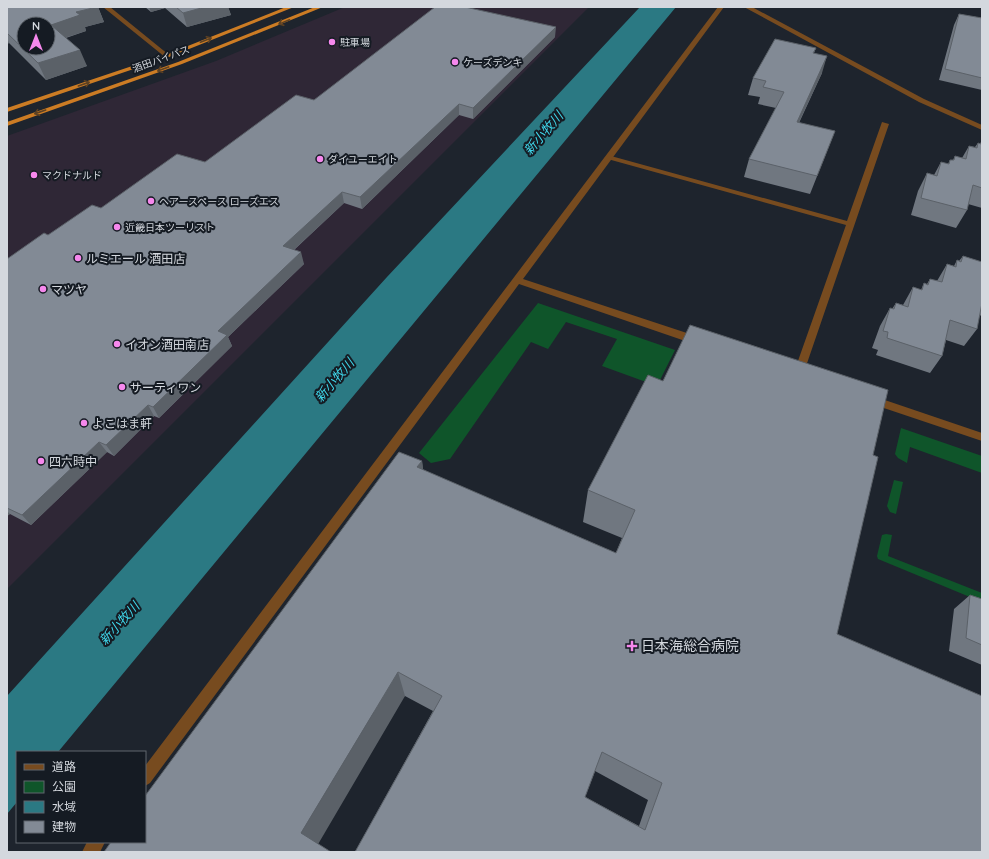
<svg xmlns="http://www.w3.org/2000/svg" width="989" height="859" font-family="Quicksand,'Noto Sans JP',sans-serif">
	<style>
		.commercial { fill: #2f2736 }
		.green { fill: #0f552a }
		.water { fill: #2b7983 }
		.lines { fill: none; stroke-linecap: round; stroke-linejoin: round }
		.minor { fill: #774b1f; fill-rule: evenodd }
		.tertiary { fill: #774b1f; fill-rule: evenodd }
		.trunk { fill: #cc7c24; fill-rule: evenodd }
		.wall { fill: #707780; fill-rule: evenodd }
		.shaded-wall { fill: #5b6168 }
		.building { fill: #828a95; stroke: #5b6168; fill-rule: evenodd }
		.oneway { stroke: #5e4223 }
		.poi-dot { fill: #f688ed; stroke: #151b23; stroke-width: 1.5 }
		.labels { text-anchor: middle; dominant-baseline: central; stroke-width: 4; stroke-linejoin: round; paint-order: stroke }
		.far-poi-label { font-size: 10px; fill: #d4d8de; stroke: #151b23; text-anchor: start }
		.far-street-label { font-size: 10px; fill: #d4d8de; stroke: #151b23 }
		.poi-label { font-size: 12px; fill: #d4d8de; stroke: #151b23; text-anchor: start }
		.water-label { font-size: 13px; font-style: italic; fill: #3fd6ea; stroke: #151b23 }
		.near-poi-label { font-size: 14px; fill: #d4d8de; stroke: #151b23; text-anchor: start }
	</style>
	<rect width="100%" height="100%" fill="#1e242d"/>
	<path class="commercial" d="M 345,7 L 589,7 L 7,589 L 7,136 L 216,61 Z"/>
	<path class="green" d="M 538,303 L 675,350 L 657,386 L 602,366 L 617,339 L 566,322 L 548,349 L 531,342 L 450,459 L 431,463 L 419,453 Z
		M 901,428 L 982,456 L 982,473 L 910,447 L 907,463 L 898,458 L 895,454 Z
		M 894,480 L 903,482 L 896,514 L 890,512 L 887,506 Z
		M 886,534 L 892,535 L 888,556 L 982,593 L 982,602 L 878,559 L 877,556 L 882,535 Z"/>
	<path class="water" d="M 640,7 L 676,7 L 58,752 L 17,752 L 17,802 L 7,814 L 7,696 L 387,277 Z"/>
	<g class="lines">
		<path class="minor" d="M 882,122 L 889,124 L 803,375 L 798,379 L 793,375 L 846,225 L 604,158 L 611,156 L 847,221 Z"/>
		<path class="tertiary" d="M 103,7 L 110,7 L 169,55 L 169,57 L 165,57 Z
			M 718,7 L 724,7 L 523,279 L 702,338 L 703,341 L 702,344 L 694,344 L 519,284 L 150,783 L 145,786 L 145,766 Z
			M 744,7 L 752,7 L 924,99 L 982,125 L 982,130 L 919,102 Z
			M 870,395 L 982,433 L 982,441 L 866,402 L 865,399 L 866,396 Z
			M 87,842 L 105,842 L 100,852 L 82,852 Z"/>
		<path class="trunk" d="M 286,7 L 294,7 L 169,57 L 7,112 L 7,108 L 165,55 Z
			M 315,7 L 323,7 L 182,64 L 7,126 L 7,122 L 178,62 Z"/>
	</g>
	<path class="wall" d="M 7,7 L 98,7 L 104,22 L 85,27 L 86,31 L 66,38 L 87,66 L 46,80 L 9,43 L 7,44 Z
		M 145,7 L 228,7 L 231,15 L 187,27 L 165,8 L 151,12 Z
		M 959,14 L 982,18 L 982,90 L 939,80 L 954,25 Z
		M 555,37 L 473,119 L 459,115 L 362,209 L 344,203 L 294,250 L 304,264 L 228,337 L 232,346 L 159,418 L 154,416 L 114,456 L 107,452 L 31,525 L 10,514 L 7,516 L 7,259 L 48,235 L 101,208 L 205,162 L 314,100 Z
		M 816,48 L 814,53 L 822,73 L 799,123 L 835,131 L 810,194 L 744,177 L 749,159 L 776,108 L 758,104 L 760,97 L 748,95 L 753,78 Z
		M 982,140 L 982,208 L 968,204 L 967,210 L 956,228 L 911,215 L 918,191 L 927,173 L 934,175 L 941,162 L 948,164 L 950,160 L 953,160 L 955,156 L 962,158 L 969,146 L 975,147 L 978,143 L 980,144 Z
		M 963,256 L 982,262 L 982,316 L 979,315 L 977,329 L 964,346 L 946,340 L 942,356 L 930,373 L 876,355 L 878,350 L 872,348 L 880,326 L 890,308 L 892,309 L 896,303 L 903,305 L 913,287 L 921,290 L 924,283 L 927,284 L 930,279 L 937,281 L 947,264 L 954,266 L 957,260 L 959,261 Z
		M 873,455 L 837,634 L 982,852 L 355,852 L 433,711 L 405,696 L 104,852 L 422,461 L 423,470 L 616,553 L 622,538 L 583,522 L 588,490 ZM 595,771 L 648,800 L 639,826 L 585,797 Z
		M 970,595 L 982,599 L 982,665 L 949,651 L 954,609 Z"/>
	<path class="shaded-wall" d="M 98,7 L 104,22 L 85,27 L 86,31 L 58,40 L 51,25 L 76,12 Z
		M 149,7 L 165,7 L 165,8 L 151,12 Z
		M 205,7 L 228,7 L 231,15 L 187,27 L 183,13 Z
		M 556,27 L 555,37 L 473,119 L 473,108 Z
		M 7,38 L 9,43 L 7,44 Z
		M 80,50 L 87,66 L 46,80 L 38,63 Z
		M 827,56 L 822,73 L 791,139 L 797,122 Z
		M 459,104 L 459,115 L 362,209 L 360,197 Z
		M 342,192 L 344,203 L 286,257 L 283,246 Z
		M 301,252 L 304,264 L 228,337 L 232,346 L 159,418 L 153,407 L 218,331 Z
		M 148,405 L 154,416 L 114,456 L 106,445 Z
		M 99,442 L 107,452 L 31,525 L 22,515 Z
		M 422,461 L 426,493 L 417,467 Z
		M 7,511 L 10,514 L 7,516 Z
		M 398,672 L 405,696 L 317,846 L 301,833 Z"/>
	<path class="building" d="M 7,7 L 97,7 L 76,12 L 80,15 L 51,25 L 80,50 L 38,63 L 7,33 ZM 24,24 L 48,24 L 48,48 L 24,48 Z
		M 176,7 L 205,7 L 183,13 Z
		M 435,7 L 465,7 L 556,27 L 473,108 L 459,104 L 360,197 L 342,192 L 283,246 L 301,252 L 218,331 L 227,335 L 153,407 L 148,405 L 106,445 L 99,442 L 22,515 L 7,508 L 7,259 L 44,233 L 48,235 L 92,205 L 101,208 L 177,154 L 205,162 L 296,95 L 314,100 Z
		M 959,14 L 982,18 L 982,78 L 945,69 Z
		M 775,39 L 816,48 L 813,53 L 827,56 L 797,122 L 835,131 L 817,176 L 749,159 L 784,92 L 763,87 L 766,81 L 753,78 Z
		M 982,140 L 982,188 L 973,185 L 967,210 L 921,198 L 927,173 L 937,176 L 941,162 L 949,164 L 950,160 L 954,160 L 955,156 L 966,159 L 969,146 L 977,148 L 978,143 L 981,144 Z
		M 963,256 L 982,262 L 982,303 L 977,329 L 950,320 L 942,356 L 887,338 L 888,332 L 883,331 L 890,308 L 894,309 L 896,303 L 908,307 L 913,287 L 922,290 L 924,283 L 928,285 L 930,279 L 942,282 L 947,264 L 956,267 L 957,260 L 961,262 Z
		M 690,325 L 888,390 L 873,455 L 878,457 L 837,634 L 982,696 L 982,852 L 355,852 L 442,696 L 398,672 L 301,833 L 331,852 L 104,852 L 111,842 L 145,842 L 145,796 L 399,452 L 422,461 L 417,467 L 616,553 L 635,510 L 588,490 L 648,375 L 663,381 ZM 602,752 L 662,783 L 645,830 L 585,797 Z
		M 970,595 L 982,599 L 982,645 L 966,638 Z"/>
	<defs><path id="oneway-shaft" d="M-6 0H5M1.5-3L5.5 0L1.5 3" fill="none" stroke-width="1.6" stroke-linecap="round" stroke-linejoin="round"/></defs>
	<g class="oneway">
		<use href="#oneway-shaft" transform="translate(284 22) rotate(158)"/>
		<use href="#oneway-shaft" transform="translate(206 40) rotate(-21)"/>
		<use href="#oneway-shaft" transform="translate(163 69) rotate(160)"/>
		<use href="#oneway-shaft" transform="translate(84 84) rotate(-19)"/>
		<use href="#oneway-shaft" transform="translate(40 112) rotate(161)"/>
	</g>
	<g class="poi-dot">
		<circle cx="332" cy="42" r="4"/>
		<circle cx="455" cy="62" r="4"/>
		<circle cx="320" cy="159" r="4"/>
		<circle cx="34" cy="175" r="4"/>
		<circle cx="151" cy="201" r="4"/>
		<circle cx="117" cy="227" r="4"/>
		<circle cx="78" cy="258" r="4"/>
		<circle cx="43" cy="289" r="4"/>
		<circle cx="117" cy="344" r="4"/>
		<circle cx="122" cy="387" r="4"/>
		<circle cx="84" cy="423" r="4"/>
		<circle cx="41" cy="461" r="4"/>
		<path d="M630 640h4v4h4v4h-4v4h-4v-4h-4v-4h4z"/>
	</g>
	<g class="labels">
		<g class="far-poi-label">
			<text x="340" y="42">駐車場</text>
			<text x="463" y="62">ケーズデンキ</text>
			<text x="328" y="159">ダイユーエイト</text>
			<text x="42" y="175">マクドナルド</text>
			<text x="159" y="201">ヘアースペース ローズエス</text>
			<text x="125" y="227">近畿日本ツーリスト</text>
		</g>
		<g class="far-street-label">
			<text transform="translate(161 59) rotate(-20)">酒田バイパス</text>
		</g>
		<g class="poi-label">
			<text x="86" y="258">ルミエール 酒田店</text>
			<text x="51" y="289">マツヤ</text>
			<text x="125" y="344">イオン酒田南店</text>
			<text x="130" y="387">サーティワン</text>
			<text x="92" y="423">よこはま軒</text>
			<text x="49" y="461">四六時中</text>
		</g>
		<g class="water-label">
			<text transform="translate(543 133) rotate(-49)">新小牧川</text>
			<text transform="translate(334 380) rotate(-49)">新小牧川</text>
			<text transform="translate(119 623) rotate(-48)">新小牧川</text>
		</g>
		<g class="near-poi-label">
			<text x="641" y="646">日本海総合病院</text>
		</g>
	</g>
	<rect width="989" height="859" fill="none" stroke="#d4d8de" stroke-width="16"/>
	<rect x="16" y="751" width="130" height="92" fill="#151b23" stroke="#61676e"/>
	<rect x="24" y="764" width="20" height="6" fill="#774b1f" stroke="#61676e"/>
	<text x="52" y="771" font-size="12" fill="#d4d8de">道路</text>
	<rect x="24" y="781" width="20" height="12" fill="#0f552a" stroke="#61676e"/>
	<text x="52" y="791" font-size="12" fill="#d4d8de">公園</text>
	<rect x="24" y="801" width="20" height="12" fill="#2b7983" stroke="#61676e"/>
	<text x="52" y="811" font-size="12" fill="#d4d8de">水域</text>
	<rect x="24" y="821" width="20" height="12" fill="#828a95" stroke="#61676e"/>
	<text x="52" y="831" font-size="12" fill="#d4d8de">建物</text>
	<g transform="translate(36 36)"><circle r="19" fill="#151b23" stroke="#61676e"/>
	<path d="M0-3L7 15L0 10L-7 15Z" fill="#f688ed"/>
	<text y="-6" font-size="11" font-weight="bold" text-anchor="middle" fill="#d4d8de">N</text>
	</g>
</svg>
